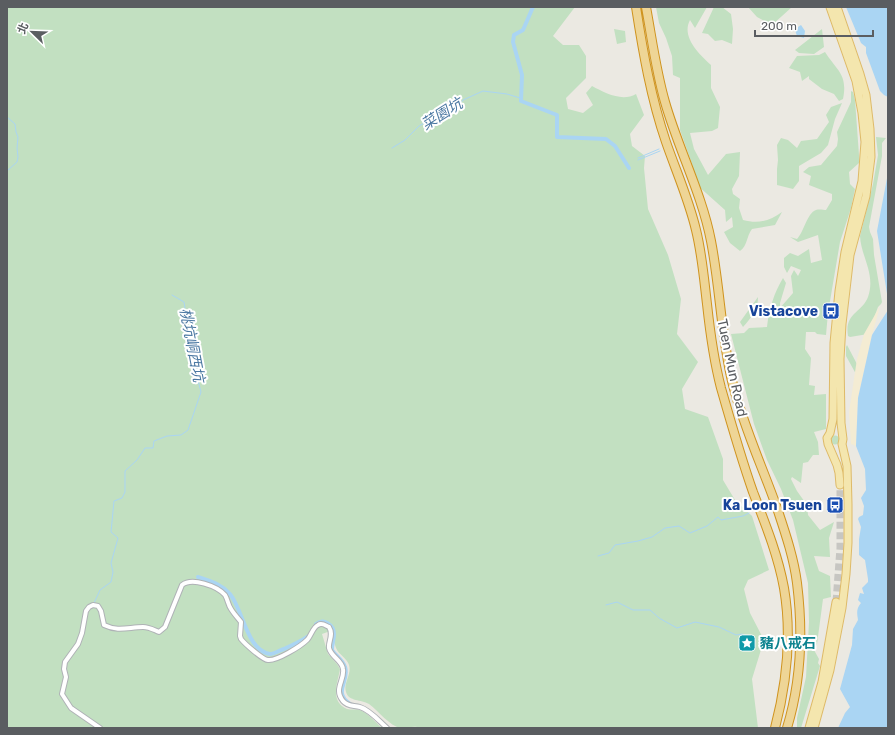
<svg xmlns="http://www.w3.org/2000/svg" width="895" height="735" font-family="Rubik,'Noto Sans TC',sans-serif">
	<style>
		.green { fill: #c2e0c1 }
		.sand { fill: #f4ecd3 }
		.water { fill: #aad5f3 }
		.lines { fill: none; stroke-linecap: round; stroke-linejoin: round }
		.stream { stroke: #aad5f3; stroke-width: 1 }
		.canal { stroke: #aad5f3; stroke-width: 4 }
		.primary-tunnel { stroke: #c7c6c2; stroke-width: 7; stroke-dasharray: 7 3.5; stroke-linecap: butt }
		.street-casing { stroke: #afb2b6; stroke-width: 6 }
		.primary-casing { stroke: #deba68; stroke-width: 9 }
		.highway-casing { stroke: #cf931e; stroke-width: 10 }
		.street { stroke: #fff; stroke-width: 4 }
		.primary { stroke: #f4e6ae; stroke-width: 7 }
		.highway { stroke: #eed596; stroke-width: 8 }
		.labels { text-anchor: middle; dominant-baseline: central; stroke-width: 4; stroke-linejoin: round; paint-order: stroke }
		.transit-label { font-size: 14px; font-weight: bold; fill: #164399; stroke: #fff; text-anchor: end }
		.street-label { font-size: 14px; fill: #5a5d61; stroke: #fff }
		.culture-label { font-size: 14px; font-weight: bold; fill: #0d838f; stroke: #fff; text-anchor: start }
		.water-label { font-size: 15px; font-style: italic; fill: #4b78a2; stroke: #fff }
	</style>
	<rect width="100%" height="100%" fill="#ebe9e2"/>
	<path class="green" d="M 7,7 L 575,7 L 553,36 L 563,45 L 579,45 L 586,56 L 586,78 L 566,98 L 568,109 L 583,113 L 593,105 L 586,93 L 592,86 C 605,93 622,102 636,94 L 644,115 L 630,134 L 632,146 L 645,156 L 644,168 L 648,209 L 668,255 L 681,299 L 677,334 L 698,362 L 682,389 L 685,409 L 708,417 L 723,459 L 723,480 L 735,500 L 752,516 L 769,570 L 748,580 L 744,589 L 750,613 L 764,640 L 752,679 L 758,728 L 420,728 C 413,725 408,729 401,728 C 389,726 379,711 369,704 C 361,699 349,702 346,692 C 343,683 352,674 349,665 C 347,658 339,655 336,648 C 334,643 334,635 333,630 L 322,634 L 328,654 L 337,664 L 340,669 C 338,682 329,701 347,709 C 351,710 355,709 360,710 C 368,713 375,722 382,728 L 7,728 Z
		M 656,7 L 707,7 L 695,28 L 690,20 C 681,37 699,54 711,65 L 711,88 L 720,107 L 718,128 L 712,131 L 690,133 L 694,149 L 708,175 L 726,154 L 740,152 L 739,176 L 732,189 L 733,194 L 740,199 L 739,208 L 743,220 C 758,224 770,221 782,212 L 775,225 L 752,229 C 746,237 748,245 740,251 L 730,243 L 724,232 L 733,227 L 732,217 L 726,222 L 725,210 L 697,185 L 692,164 L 680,130 L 680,78 L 673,75 L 672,56 L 666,38 L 659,23 Z
		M 714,7 L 722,7 L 731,14 L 733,29 L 732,44 L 722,40 L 715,41 L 708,34 L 702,33 Z
		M 748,7 L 792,7 L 772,25 L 757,17 Z
		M 614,29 L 625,31 L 626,42 L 617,44 Z
		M 822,29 L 824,47 L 814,54 L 799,53 L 795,50 Z
		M 825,52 C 837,71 848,74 843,99 L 839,101 L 834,94 L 822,89 L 809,79 L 809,76 L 802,81 L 800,72 L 789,68 L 797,56 L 819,55 Z
		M 851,91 L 853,92 L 855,100 L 859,155 L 859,163 L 849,172 L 850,184 L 855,189 L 851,208 L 840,242 L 828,313 L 826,335 L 817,334 L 815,332 L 806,332 L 805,349 L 811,358 L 809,385 L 815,386 L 814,395 L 826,394 L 826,429 L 814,432 L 818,442 L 819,455 L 813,455 L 808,462 L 803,463 L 801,483 L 792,477 L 791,479 L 797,491 L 807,505 L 808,515 L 820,530 L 834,522 L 829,538 L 830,557 L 814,556 L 819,571 L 830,576 L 831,597 L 823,599 L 817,644 L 814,650 L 819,659 L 818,663 L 820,666 L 801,728 L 797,728 L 797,718 L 806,677 L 809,622 L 808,583 L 793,520 L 781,489 L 767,460 L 754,424 L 731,334 L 744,333 L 749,328 L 767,327 C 769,309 774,293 783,278 L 786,283 L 780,303 L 780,308 L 793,293 L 791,276 L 794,270 L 798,276 L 801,270 L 791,266 L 787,273 L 784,267 L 784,258 L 790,253 L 798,256 L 809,249 L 811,263 L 822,260 L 818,235 L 798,242 L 790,237 L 797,239 C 804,232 807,213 816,210 C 819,209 824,210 826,210 L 832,200 L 832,194 L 809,185 L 811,176 L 803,172 L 809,167 L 821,165 L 837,146 L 838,139 L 837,132 L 851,102 Z
		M 842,103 L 835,119 L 828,145 L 821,153 L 799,166 L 799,181 L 793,189 L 777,185 L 777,169 L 778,160 L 777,145 L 781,138 L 788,140 L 797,148 L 801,141 L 817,139 L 829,122 L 826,115 L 831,107 Z
		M 876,137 L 886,138 L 882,143 L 882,156 L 869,227 L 870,232 L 873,239 L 874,255 L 882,302 L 881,304 L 878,307 L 868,334 L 850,337 L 848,336 C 844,313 862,313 868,297 C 876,274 861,257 860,236 L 873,184 L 878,155 Z
		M 758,297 C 758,310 751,318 743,327 L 740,322 Z
		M 847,345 L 858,366 L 856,374 L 846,356 L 846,347 Z
		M830.5 440a4.5 4.5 0 1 1 9 0a4.5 4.5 0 1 1-9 0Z"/>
	<path class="sand" d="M 880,306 L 872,335 L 858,398 L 856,446 L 851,444 L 849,412 L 857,359 L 864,334 Z"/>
	<path class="water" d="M 846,7 L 888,7 L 888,97 L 884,95 L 880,91 L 866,53 L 866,47 L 861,43 Z
		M 801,25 L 805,31 L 804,38 L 797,36 L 795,30 L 798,29 L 798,27 Z
		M 888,173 L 888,300 L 877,231 Z
		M 888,310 L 888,728 L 838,728 L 845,713 L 850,707 L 840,689 L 852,645 L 853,629 L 858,620 C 857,613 856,609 861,603 L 858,600 L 860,593 L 864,594 L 862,588 L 868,582 L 868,579 L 865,560 L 859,555 L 859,539 L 861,527 L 858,519 L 859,517 L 863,515 L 864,506 L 861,498 L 866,490 L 865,469 L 856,446 L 858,398 L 872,335 Z"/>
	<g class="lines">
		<path class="stream" d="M 7,117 L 15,124 L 16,132 L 18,137 L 17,148 L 18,157 L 17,162 L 7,171
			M 392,148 L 405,140 L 419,126 L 426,122 L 436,120 L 456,108 L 463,100 L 483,91 L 507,94 L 520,98
			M 638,158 L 659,149
			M 638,160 L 660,151
			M 598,556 L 609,553 L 615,545 L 638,541 L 652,537 L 665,528 L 679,526 L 690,533 L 707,526 L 718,517 L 721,520 L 743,516 L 749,513
			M 94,603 L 100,590 L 111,582 L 113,572 L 111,563 L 118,538 L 111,532 L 114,501 L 122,498 L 125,492 L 125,471 L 137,460 L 145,448 L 153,448 L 154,441 L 167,436 L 181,435 L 188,430 L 201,392 L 196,373 L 196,356 L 191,348 L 184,302 L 172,295
			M 606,605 L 617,602 L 633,610 L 650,610 L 659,618 L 677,628 L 695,622 L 719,627 L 736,635 L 742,634 L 751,638"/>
		<path class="canal" d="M 533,7 L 523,30 L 514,35 L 513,42 L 522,75 L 521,101 L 557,115 L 557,137 L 606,139 L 615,146 L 629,168
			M 198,577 C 210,581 221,584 230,594 C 243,610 247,651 270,654 C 274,654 280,650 284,649 C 292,645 305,640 311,634
			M 316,624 C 324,618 334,625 334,634 C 334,639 332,644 332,650 C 336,656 343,660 345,667 C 350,681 332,692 350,704"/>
		<path class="primary-tunnel" d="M 836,602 L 840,548 L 840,485"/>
		<g class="street-casing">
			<path id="street" d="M 100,728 L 71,708 L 62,694 L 66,677 L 64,669 L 65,662 L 78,644 L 82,633 L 86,611 L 89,607 L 93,605 L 98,606 L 101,611 L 104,625 C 118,632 129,627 143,627 C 149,627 154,630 159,632 L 165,627 L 182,585 C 192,577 217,586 225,595 C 228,600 228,605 231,609 C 234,614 238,618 241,622 L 240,636 L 241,639 C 245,644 263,660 268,660 C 277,661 301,646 307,640 C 311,636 313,627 318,625 C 322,622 326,626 329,627 C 334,635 328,641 329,648 C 331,657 342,660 343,669 C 345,680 333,689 343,701 C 348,707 354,705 360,707 C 370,710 379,721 387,728"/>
		</g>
		<g class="primary-casing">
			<path id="primary" d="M 830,7 L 856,81 L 862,113 L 865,142 L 862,181 L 845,252 L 839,291 L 834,343 L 833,419 L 830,433 L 827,438 L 828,444 L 837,465 L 839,473 L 840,485
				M 809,728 L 822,682 L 836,602
				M 814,728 L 830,670 L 842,608 L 846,574 L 848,543 L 848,504 L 847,466 L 842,444 L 843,439 L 841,423 L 840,359 L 842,324 L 850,255 L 866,196 L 871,157 L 870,129 L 866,95 L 860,74 L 837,7"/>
		</g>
		<g class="highway-casing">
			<path id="highway" d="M 636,7 C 643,52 651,98 666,142 C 676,171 689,200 696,230 C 702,254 704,279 707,304 C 710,332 714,361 721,388 C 731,423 741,458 753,492 C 765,523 778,555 784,588 C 792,635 787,682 775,728
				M 646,7 C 652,39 656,71 665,102 C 678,148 702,194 711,241 C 720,287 721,335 732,381 C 743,426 763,468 778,511 C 786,535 794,559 797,583 C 803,631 801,682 787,728"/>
		</g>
		<use href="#street" class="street"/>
		<use href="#primary" class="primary"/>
		<use href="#highway" class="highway"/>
	</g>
	<defs>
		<g id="bus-square" transform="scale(0.9)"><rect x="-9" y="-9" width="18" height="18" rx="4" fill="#1a4fb4" stroke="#fff"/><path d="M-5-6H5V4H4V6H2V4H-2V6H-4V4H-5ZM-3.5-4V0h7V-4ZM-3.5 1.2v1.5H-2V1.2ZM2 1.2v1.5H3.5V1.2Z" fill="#fff"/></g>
		<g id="sight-square" transform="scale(0.9)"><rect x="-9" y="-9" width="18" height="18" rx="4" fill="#0f9aa8" stroke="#fff"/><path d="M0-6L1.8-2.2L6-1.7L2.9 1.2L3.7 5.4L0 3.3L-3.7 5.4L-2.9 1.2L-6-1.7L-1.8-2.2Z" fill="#fff"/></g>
	</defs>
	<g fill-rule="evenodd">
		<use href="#bus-square" x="831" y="311"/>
		<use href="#bus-square" x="835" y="505"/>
		<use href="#sight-square" x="747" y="643"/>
	</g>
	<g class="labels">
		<g class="transit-label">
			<text x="818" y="311">Vistacove</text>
			<text x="822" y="505">Ka Loon Tsuen</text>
		</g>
		<g class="street-label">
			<text transform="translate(732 368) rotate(78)">Tuen Mun Road</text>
		</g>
		<g class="culture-label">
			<text x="760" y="643">豬八戒石</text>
		</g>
		<g class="water-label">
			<text transform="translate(442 114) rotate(-32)">菜園坑</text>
			<text transform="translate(192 345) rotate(79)">桃坑峒西坑</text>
		</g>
	</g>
	<rect width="895" height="735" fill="none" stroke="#5a5d61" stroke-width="16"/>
	<g transform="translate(32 32) rotate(293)" stroke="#ffffff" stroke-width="3" paint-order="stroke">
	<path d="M0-3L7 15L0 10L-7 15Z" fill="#5a5d61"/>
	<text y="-6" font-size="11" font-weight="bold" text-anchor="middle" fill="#5a5d61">北</text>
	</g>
	<path d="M755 30v6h118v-6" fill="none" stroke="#5a5d61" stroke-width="2"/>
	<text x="761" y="30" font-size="12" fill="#5a5d61" stroke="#ffffff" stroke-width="3" paint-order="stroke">200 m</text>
</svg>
